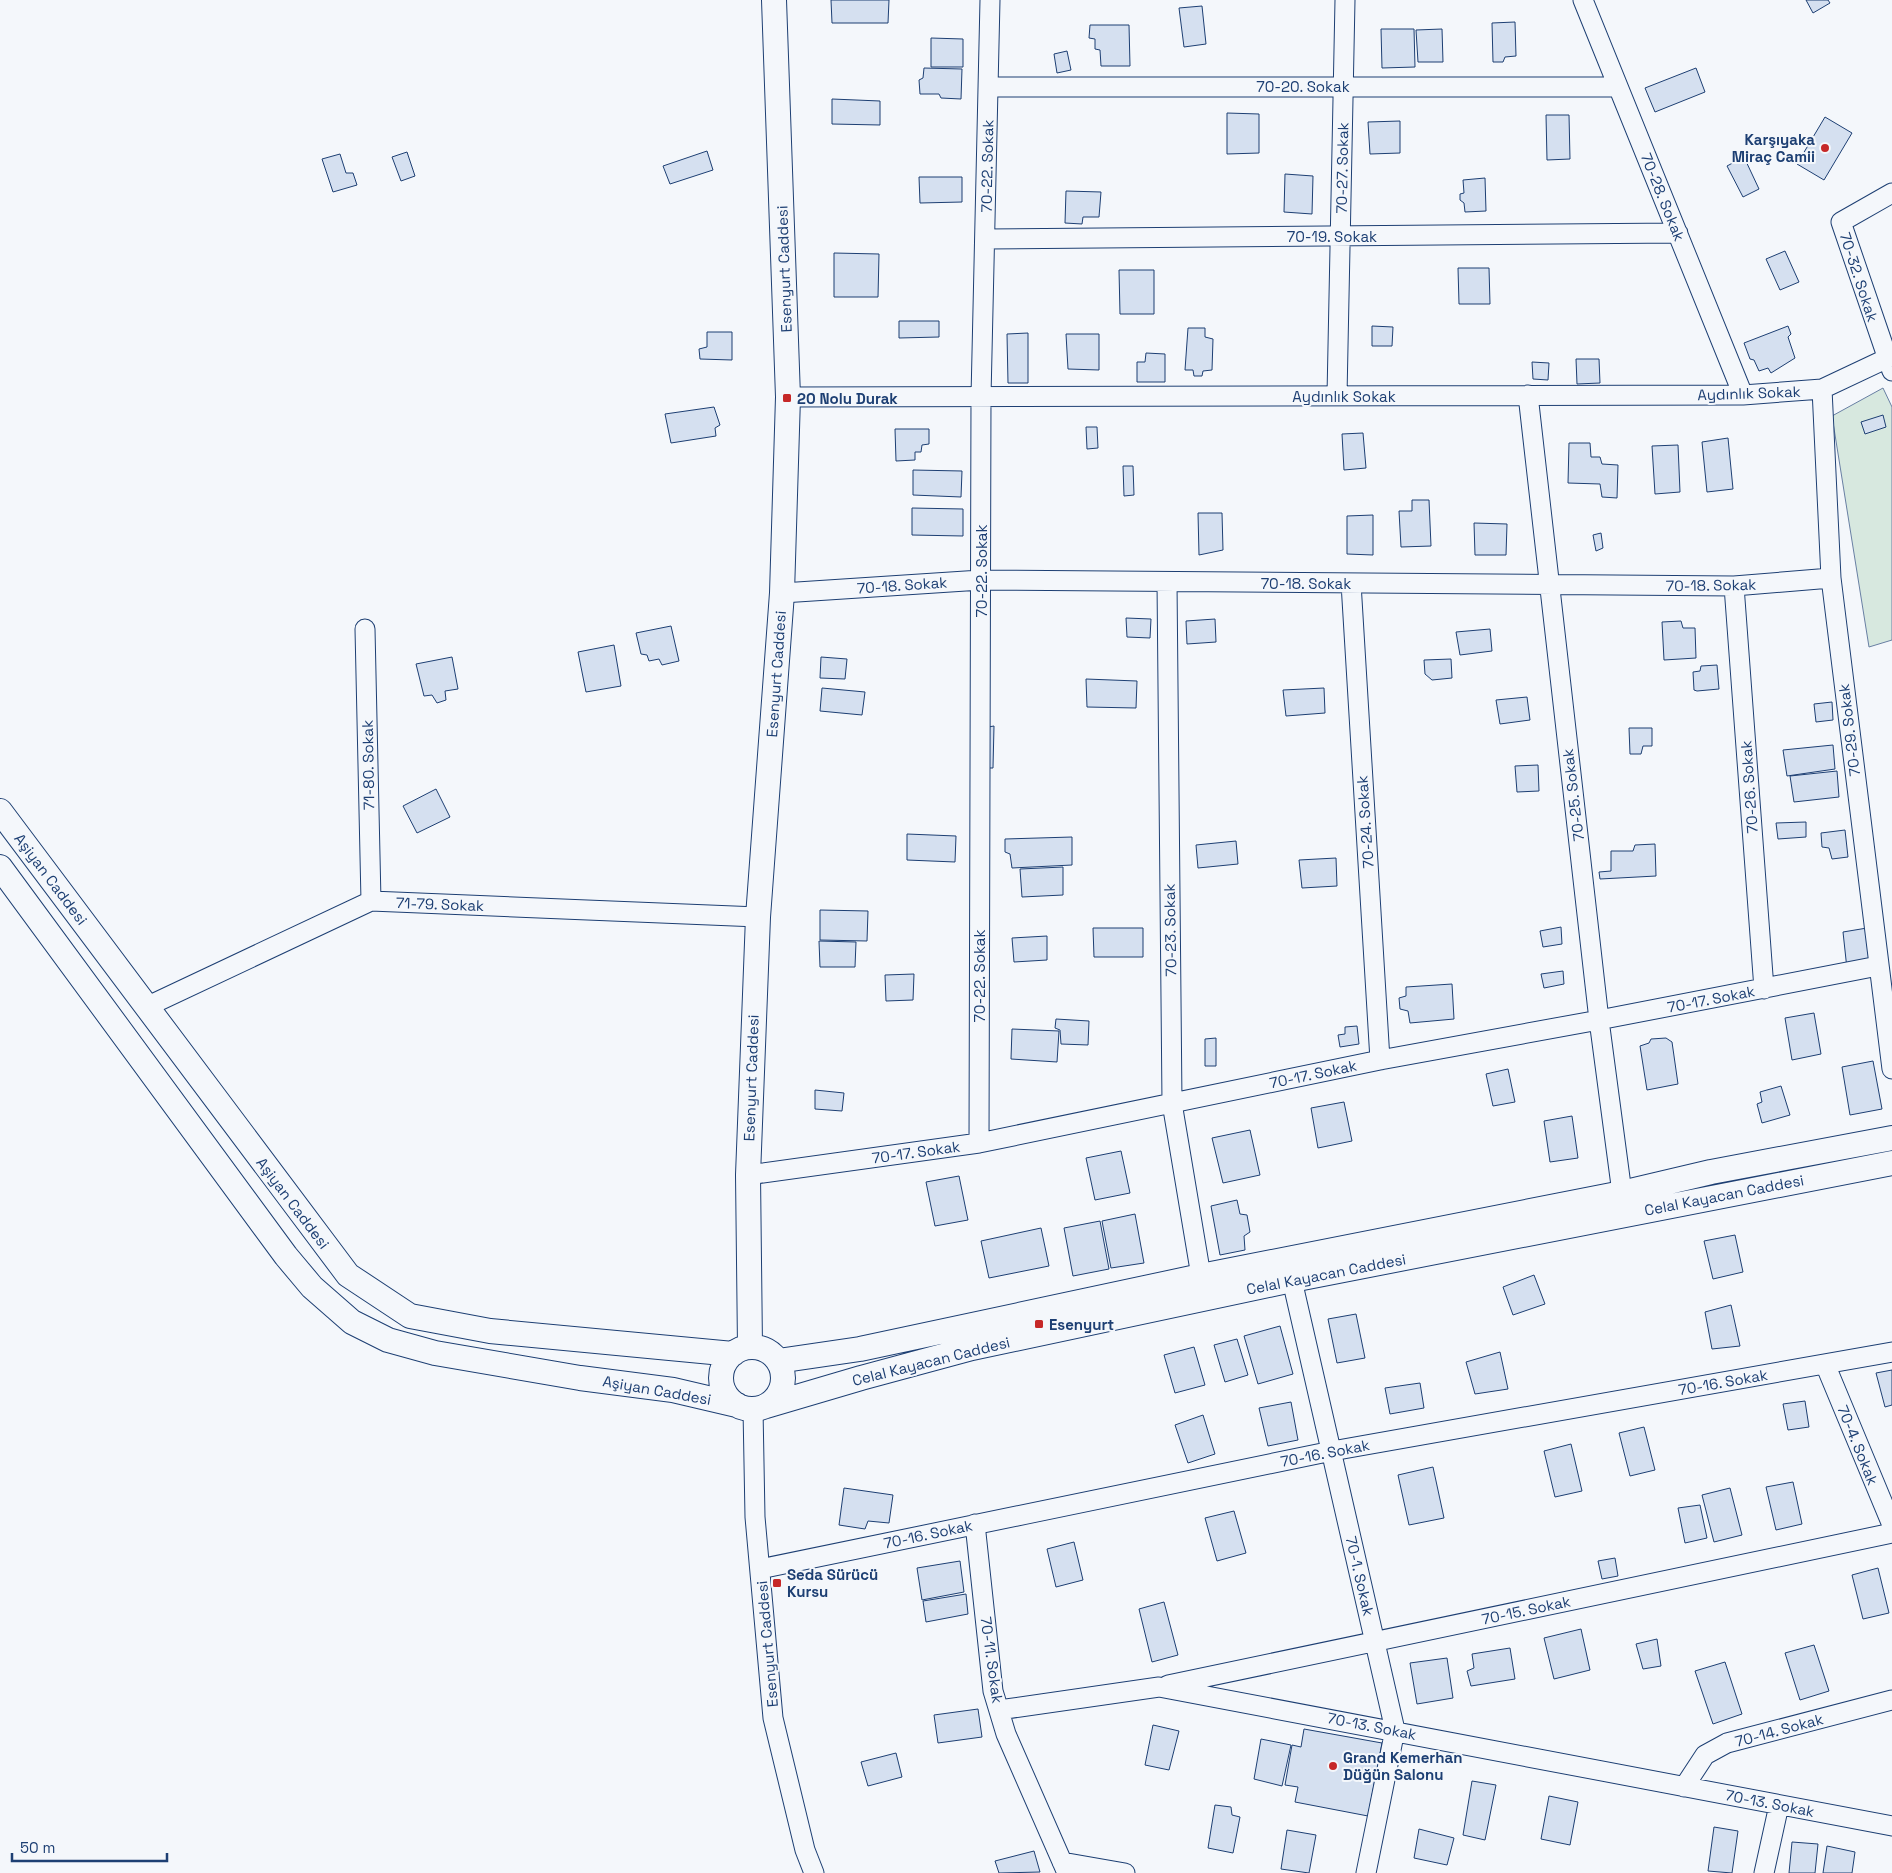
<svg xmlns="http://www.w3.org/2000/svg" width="1892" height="1873" font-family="'Space Grotesk',sans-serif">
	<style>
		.green { fill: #d7e8df; stroke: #687fa3 }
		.building { fill: #d5e0f0; stroke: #1d3f73 }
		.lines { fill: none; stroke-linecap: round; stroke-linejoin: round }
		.minor-casing { stroke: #1d3f73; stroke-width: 21 }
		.tertiary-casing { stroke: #1d3f73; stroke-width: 26 }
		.minor { stroke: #f4f7fb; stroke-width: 19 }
		.tertiary { stroke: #f4f7fb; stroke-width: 24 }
		.poi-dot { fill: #c62828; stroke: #f4f7fb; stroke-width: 2 }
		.labels { text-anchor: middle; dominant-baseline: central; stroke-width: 4; stroke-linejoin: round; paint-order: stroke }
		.street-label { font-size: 15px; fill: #1d3f73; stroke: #f4f7fb }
		.poi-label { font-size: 15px; font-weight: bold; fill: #1d3f73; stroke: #f4f7fb; text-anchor: start }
	</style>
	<rect width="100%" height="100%" fill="#f4f7fb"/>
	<path class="green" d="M 1883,388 L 1892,407 L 1892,640 L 1869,647 L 1832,416 Z"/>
	<path class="building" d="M 831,0 L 889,0 L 888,23 L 832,23 Z
		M 1806,0 L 1828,0 L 1830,3 L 1813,13 Z
		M 1202,6 L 1206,44 L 1184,47 L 1179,8 Z
		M 1515,22 L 1516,56 L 1505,57 L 1503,62 L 1493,62 L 1492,23 Z
		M 1090,25 L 1129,25 L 1130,66 L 1101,66 L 1100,50 L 1095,49 L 1095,39 L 1089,38 Z
		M 1381,29 L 1414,29 L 1415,67 L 1382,68 Z
		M 1442,29 L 1443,62 L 1418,62 L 1416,30 Z
		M 931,38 L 963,39 L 963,67 L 931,67 Z
		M 1067,51 L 1071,70 L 1057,73 L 1054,54 Z
		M 924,68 L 962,69 L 961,99 L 941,98 L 939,94 L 920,94 L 919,80 L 923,78 Z
		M 1696,68 L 1705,92 L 1655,112 L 1645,88 Z
		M 832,99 L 880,101 L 880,125 L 832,124 Z
		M 1227,113 L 1259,114 L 1259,153 L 1227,154 Z
		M 1546,115 L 1569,115 L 1570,159 L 1547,160 Z
		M 1825,117 L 1852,133 L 1824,180 L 1797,164 Z
		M 1400,121 L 1400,153 L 1370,154 L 1368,122 Z
		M 707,151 L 713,170 L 670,184 L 663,166 Z
		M 407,152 L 415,176 L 401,181 L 392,157 Z
		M 340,154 L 346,173 L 353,173 L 357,185 L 333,192 L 322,159 Z
		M 1744,157 L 1759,189 L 1743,197 L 1727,166 Z
		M 1285,174 L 1313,176 L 1312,214 L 1284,212 Z
		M 919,177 L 962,177 L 962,202 L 920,203 Z
		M 1485,178 L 1486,211 L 1465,212 L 1464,203 L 1460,200 L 1460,194 L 1464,193 L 1463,180 Z
		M 1066,191 L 1101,192 L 1099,217 L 1083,217 L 1082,224 L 1065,223 Z
		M 1785,251 L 1799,282 L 1780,290 L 1766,259 Z
		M 834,253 L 879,254 L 878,297 L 834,297 Z
		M 1458,268 L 1489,268 L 1490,304 L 1459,304 Z
		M 1119,270 L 1154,270 L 1154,314 L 1120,314 Z
		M 899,321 L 939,321 L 939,337 L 899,338 Z
		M 1372,326 L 1393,327 L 1392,346 L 1372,346 Z
		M 1788,326 L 1791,334 L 1788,337 L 1795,358 L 1771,373 L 1768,368 L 1759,371 L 1754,360 L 1750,359 L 1744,343 Z
		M 1188,328 L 1205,328 L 1205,337 L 1213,339 L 1212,370 L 1203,371 L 1202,376 L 1194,376 L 1193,370 L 1185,370 Z
		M 707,332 L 732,332 L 732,360 L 700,359 L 699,349 L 707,347 Z
		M 1028,333 L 1028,383 L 1008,383 L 1007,334 Z
		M 1066,334 L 1099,334 L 1099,370 L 1068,369 Z
		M 1146,353 L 1165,354 L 1165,382 L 1137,382 L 1137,362 L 1145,362 Z
		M 1576,359 L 1599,359 L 1600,383 L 1577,384 Z
		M 1532,362 L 1549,363 L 1548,380 L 1533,379 Z
		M 714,407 L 720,425 L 715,428 L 716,436 L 671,443 L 665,414 Z
		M 1883,415 L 1886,427 L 1865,434 L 1861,422 Z
		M 1086,427 L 1097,427 L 1098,448 L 1087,449 Z
		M 895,429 L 929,429 L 929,444 L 922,445 L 921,452 L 915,452 L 915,460 L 896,461 Z
		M 1363,433 L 1366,468 L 1344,470 L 1342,434 Z
		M 1728,438 L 1733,489 L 1707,492 L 1702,442 Z
		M 1569,443 L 1590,443 L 1591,457 L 1600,457 L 1602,464 L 1618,465 L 1617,498 L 1602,497 L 1600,484 L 1568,483 Z
		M 1678,445 L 1680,492 L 1655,494 L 1652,446 Z
		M 1123,466 L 1133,466 L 1134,495 L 1124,496 Z
		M 913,470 L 962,471 L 961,497 L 913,495 Z
		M 1412,500 L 1429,500 L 1431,546 L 1401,547 L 1399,511 L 1412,511 Z
		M 912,508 L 963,509 L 963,536 L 912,535 Z
		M 1198,513 L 1222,513 L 1223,550 L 1199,555 Z
		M 1373,515 L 1373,555 L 1347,554 L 1347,516 Z
		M 1474,523 L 1507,524 L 1506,555 L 1475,555 Z
		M 1601,533 L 1603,548 L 1596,551 L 1593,535 Z
		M 1126,618 L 1151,619 L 1150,638 L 1127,637 Z
		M 1215,619 L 1216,642 L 1187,644 L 1186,621 Z
		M 1681,621 L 1683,628 L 1695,628 L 1696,658 L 1664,660 L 1662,622 Z
		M 671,626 L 679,661 L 662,665 L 659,659 L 649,661 L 647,655 L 641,654 L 636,633 Z
		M 1490,629 L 1492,651 L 1460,655 L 1456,632 Z
		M 614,645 L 621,686 L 586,692 L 578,652 Z
		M 452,657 L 458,689 L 445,691 L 446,700 L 437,703 L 432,695 L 424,696 L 416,664 Z
		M 821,657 L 847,659 L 845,679 L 820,678 Z
		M 1451,659 L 1452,678 L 1432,680 L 1425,674 L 1424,660 Z
		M 1717,665 L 1719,689 L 1697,691 L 1694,690 L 1693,672 L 1700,671 L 1701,666 Z
		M 1086,679 L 1137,681 L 1136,708 L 1087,707 Z
		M 822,688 L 865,692 L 862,715 L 820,711 Z
		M 1324,688 L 1325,713 L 1286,716 L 1283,690 Z
		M 1527,697 L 1530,720 L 1500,724 L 1496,700 Z
		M 1832,702 L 1833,720 L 1816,722 L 1814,704 Z
		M 994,726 L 993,768 L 988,768 L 988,727 Z
		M 1629,728 L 1652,728 L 1652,746 L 1643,746 L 1641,754 L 1630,754 Z
		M 1833,745 L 1835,769 L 1787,776 L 1783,750 Z
		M 1538,765 L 1539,791 L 1517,792 L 1515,766 Z
		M 1837,771 L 1839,797 L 1794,802 L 1790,776 Z
		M 436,789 L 450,817 L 417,833 L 403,806 Z
		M 1806,822 L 1806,837 L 1778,839 L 1776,823 Z
		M 1845,830 L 1848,857 L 1832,859 L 1829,848 L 1822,847 L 1821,833 Z
		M 907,834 L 956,836 L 955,862 L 907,860 Z
		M 1072,837 L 1072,865 L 1012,868 L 1010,854 L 1005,852 L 1005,839 Z
		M 1236,841 L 1238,864 L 1198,868 L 1196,845 Z
		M 1655,844 L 1656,876 L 1600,879 L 1599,872 L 1611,871 L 1611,851 L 1633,851 L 1635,845 Z
		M 1336,858 L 1337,886 L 1302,888 L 1299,860 Z
		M 1063,867 L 1063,895 L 1022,897 L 1020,869 Z
		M 820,910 L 868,911 L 867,941 L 820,940 Z
		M 1561,927 L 1562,944 L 1543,947 L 1540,931 Z
		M 1093,928 L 1143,928 L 1143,957 L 1094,957 Z
		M 1867,928 L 1871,966 L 1847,969 L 1843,932 Z
		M 1047,936 L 1047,960 L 1014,962 L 1012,938 Z
		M 819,941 L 856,942 L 855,967 L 820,967 Z
		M 1563,971 L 1564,984 L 1544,988 L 1541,974 Z
		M 914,974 L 913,1000 L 886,1001 L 885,975 Z
		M 1452,984 L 1454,1019 L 1410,1023 L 1408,1011 L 1400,1009 L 1399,998 L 1406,996 L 1406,987 Z
		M 1814,1013 L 1821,1054 L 1792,1060 L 1785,1018 Z
		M 1056,1019 L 1089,1021 L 1088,1045 L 1061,1044 L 1060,1030 L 1055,1028 Z
		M 1357,1026 L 1359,1044 L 1340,1047 L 1338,1035 L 1345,1034 L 1345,1027 Z
		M 1012,1029 L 1059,1031 L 1057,1062 L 1011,1059 Z
		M 1216,1038 L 1216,1066 L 1205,1066 L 1205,1039 Z
		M 1666,1038 L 1672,1042 L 1678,1084 L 1647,1090 L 1640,1046 L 1649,1043 L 1651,1039 Z
		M 1873,1061 L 1882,1109 L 1850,1115 L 1842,1067 Z
		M 1508,1069 L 1515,1102 L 1493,1106 L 1486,1074 Z
		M 1781,1086 L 1790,1115 L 1762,1123 L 1757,1104 L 1762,1102 L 1760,1092 Z
		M 815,1090 L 844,1093 L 842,1111 L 815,1109 Z
		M 1344,1102 L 1352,1141 L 1318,1148 L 1311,1108 Z
		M 1572,1116 L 1578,1158 L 1550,1162 L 1544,1121 Z
		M 1250,1130 L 1260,1175 L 1223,1183 L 1212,1138 Z
		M 1121,1151 L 1130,1193 L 1095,1200 L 1086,1158 Z
		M 959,1176 L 968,1220 L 935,1226 L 926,1182 Z
		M 1237,1200 L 1240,1214 L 1247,1215 L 1250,1232 L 1244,1236 L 1245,1250 L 1220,1255 L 1211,1206 Z
		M 1135,1214 L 1144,1263 L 1111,1268 L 1102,1221 Z
		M 1100,1221 L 1109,1269 L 1073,1276 L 1064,1228 Z
		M 1041,1228 L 1049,1266 L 989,1278 L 981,1241 Z
		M 1735,1235 L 1743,1272 L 1713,1279 L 1704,1241 Z
		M 1534,1275 L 1545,1304 L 1513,1315 L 1503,1287 Z
		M 1731,1305 L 1740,1346 L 1712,1349 L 1705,1312 Z
		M 1356,1314 L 1365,1358 L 1337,1363 L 1328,1319 Z
		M 1280,1326 L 1293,1374 L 1258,1384 L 1244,1336 Z
		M 1237,1339 L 1248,1375 L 1225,1382 L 1214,1345 Z
		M 1194,1347 L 1205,1385 L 1175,1393 L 1164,1355 Z
		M 1500,1352 L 1508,1389 L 1475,1394 L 1466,1362 Z
		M 1892,1370 L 1892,1405 L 1885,1407 L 1876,1373 Z
		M 1420,1383 L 1424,1408 L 1390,1414 L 1385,1388 Z
		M 1805,1401 L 1809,1427 L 1788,1430 L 1783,1404 Z
		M 1291,1402 L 1298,1440 L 1268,1446 L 1259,1408 Z
		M 1203,1415 L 1215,1454 L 1188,1463 L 1175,1425 Z
		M 1644,1427 L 1655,1470 L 1630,1476 L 1619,1433 Z
		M 1571,1444 L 1582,1491 L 1555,1497 L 1544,1451 Z
		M 1433,1467 L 1444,1518 L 1409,1525 L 1398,1475 Z
		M 1793,1482 L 1802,1524 L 1776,1530 L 1766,1487 Z
		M 844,1488 L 893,1495 L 889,1523 L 868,1521 L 865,1529 L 839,1525 Z
		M 1730,1488 L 1742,1535 L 1714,1542 L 1702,1495 Z
		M 1700,1505 L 1707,1538 L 1685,1543 L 1678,1508 Z
		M 1234,1511 L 1246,1553 L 1217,1561 L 1205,1518 Z
		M 1074,1542 L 1083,1580 L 1056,1587 L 1047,1549 Z
		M 1615,1558 L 1618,1576 L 1602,1579 L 1598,1561 Z
		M 960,1561 L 964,1592 L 922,1600 L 917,1568 Z
		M 1878,1568 L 1889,1613 L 1863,1619 L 1852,1575 Z
		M 966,1594 L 968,1614 L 926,1622 L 923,1601 Z
		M 1164,1602 L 1178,1655 L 1152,1662 L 1139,1609 Z
		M 1581,1629 L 1590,1670 L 1554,1679 L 1544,1638 Z
		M 1657,1639 L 1661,1666 L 1643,1669 L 1636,1644 Z
		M 1814,1645 L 1829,1691 L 1800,1700 L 1785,1653 Z
		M 1510,1648 L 1515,1679 L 1471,1686 L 1467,1671 L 1474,1668 L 1472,1654 Z
		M 1447,1658 L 1453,1698 L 1417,1704 L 1410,1663 Z
		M 1725,1662 L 1742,1714 L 1713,1724 L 1695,1671 Z
		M 978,1709 L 982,1737 L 938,1743 L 934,1715 Z
		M 1153,1725 L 1179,1731 L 1169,1770 L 1145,1765 Z
		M 1304,1729 L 1382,1743 L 1368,1816 L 1295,1802 L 1298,1787 L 1285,1785 L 1292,1745 L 1301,1747 Z
		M 1261,1739 L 1291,1745 L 1282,1786 L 1254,1779 Z
		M 896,1753 L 902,1777 L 868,1786 L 861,1762 Z
		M 1472,1781 L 1496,1785 L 1485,1840 L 1463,1835 Z
		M 1549,1796 L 1578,1802 L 1570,1845 L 1541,1839 Z
		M 1215,1805 L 1231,1807 L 1232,1815 L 1240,1817 L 1233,1853 L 1208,1848 Z
		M 1714,1827 L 1738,1831 L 1732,1873 L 1708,1871 Z
		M 1419,1829 L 1454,1838 L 1447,1865 L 1414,1858 Z
		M 1287,1830 L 1316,1835 L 1309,1873 L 1281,1869 Z
		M 1792,1842 L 1818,1844 L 1815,1873 L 1789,1873 Z
		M 1827,1846 L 1855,1852 L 1852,1873 L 1823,1873 Z
		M 1034,1851 L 1040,1872 L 999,1873 L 995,1861 Z"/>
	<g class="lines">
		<g class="minor-casing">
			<path id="minor" d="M 1583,0 L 1743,395
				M 988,87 L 1618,87
				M 1892,193 L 1841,222 L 1892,371
				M 986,239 L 1678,233
				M 1822,389 L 1831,578 L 1892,1069
				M 1528,395 L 1599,1020 L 1622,1193
				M 1337,396 L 1345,0
				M 788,397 L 1743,395 L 1822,389 L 1892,356
				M 1167,582 L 1172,1103 L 1201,1276
				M 1351,583 L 1380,1060
				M 1734,586 L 1764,989
				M 782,593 L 981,580 L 1734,586 L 1831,578
				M 365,629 L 371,901
				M 146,1007 L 371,901 L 758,917
				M 979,1143 L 981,397 L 990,0
				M 748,1175 L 979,1143 L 1380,1060 L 1599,1020 L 1878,966
				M 1292,1280 L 1395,1730 L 1366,1873
				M 1825,1364 L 1892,1525
				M 753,1409 L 755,1517 L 773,1718 L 805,1850 L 814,1873
				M 975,1524 L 993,1691 L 1006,1734 L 1067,1873
				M 760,1569 L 1332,1451 L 1892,1352
				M 1168,1685 L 1892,1533
				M 999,1710 L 1159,1687 L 1892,1826
				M 1684,1787 L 1705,1755 L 1727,1743 L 1892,1700
				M 1062,1862 L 1125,1873
				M 1764,1873 L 1779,1805"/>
		</g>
		<g class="tertiary-casing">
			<path id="tertiary" d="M 0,811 L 348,1275 L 410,1316 L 490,1331 L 733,1354
				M 0,867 L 286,1256 L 312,1287 L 352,1322 L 388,1340 L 435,1353 L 580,1378 L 673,1390 L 737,1405
				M 750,1347 L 748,1175 L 758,917 L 782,593 L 788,397 L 774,0
				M721 1378a31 31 0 1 1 62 0a31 31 0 1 1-62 0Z
				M 778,1361 L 860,1349 L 1201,1276 L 1622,1193 L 1711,1172 L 1892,1138
				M 766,1406 L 861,1378 L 972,1348 L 1292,1280 L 1892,1163"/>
		</g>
		<use href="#minor" class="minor"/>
		<use href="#tertiary" class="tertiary"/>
	</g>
	<g class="poi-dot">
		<circle cx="1825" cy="148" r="5"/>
		<rect x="782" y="393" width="10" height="10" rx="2.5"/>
		<rect x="1034" y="1319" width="10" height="10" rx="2.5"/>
		<rect x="772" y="1578" width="10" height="10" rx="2.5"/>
		<circle cx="1333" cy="1766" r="5"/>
	</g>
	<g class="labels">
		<g class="street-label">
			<text x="1303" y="86">70-20. Sokak</text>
			<text transform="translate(987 166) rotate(-89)">70-22. Sokak</text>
			<text transform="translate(1342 168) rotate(-89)">70-27. Sokak</text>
			<text transform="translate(1663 197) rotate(68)">70-28. Sokak</text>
			<text x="1332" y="236">70-19. Sokak</text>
			<text transform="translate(784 269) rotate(-92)">Esenyurt Caddesi</text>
			<text transform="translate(1859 277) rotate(72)">70-32. Sokak</text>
			<text transform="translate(1749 393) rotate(-2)">Aydınlık Sokak</text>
			<text x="1344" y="396">Aydınlık Sokak</text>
			<text transform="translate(981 571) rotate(-90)">70-22. Sokak</text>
			<text x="1306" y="583">70-18. Sokak</text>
			<text transform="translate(902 585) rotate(-4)">70-18. Sokak</text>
			<text transform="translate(1711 585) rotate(-1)">70-18. Sokak</text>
			<text transform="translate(776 674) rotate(-86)">Esenyurt Caddesi</text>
			<text transform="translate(1849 730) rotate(-97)">70-29. Sokak</text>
			<text transform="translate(368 765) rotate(-91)">71-80. Sokak</text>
			<text transform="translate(1749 787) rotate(-94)">70-26. Sokak</text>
			<text transform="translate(1573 795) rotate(-97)">70-25. Sokak</text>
			<text transform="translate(1365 822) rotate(-94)">70-24. Sokak</text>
			<text transform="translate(51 879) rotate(53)">Aşiyan Caddesi</text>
			<text transform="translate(440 904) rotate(2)">71-79. Sokak</text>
			<text transform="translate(1170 930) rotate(-91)">70-23. Sokak</text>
			<text transform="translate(979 976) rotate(-90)">70-22. Sokak</text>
			<text transform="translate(1711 999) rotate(-11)">70-17. Sokak</text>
			<text transform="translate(1313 1074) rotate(-12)">70-17. Sokak</text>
			<text transform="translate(751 1078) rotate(-88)">Esenyurt Caddesi</text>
			<text transform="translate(916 1152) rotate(-8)">70-17. Sokak</text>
			<text transform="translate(1724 1195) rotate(-11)">Celal Kayacan Caddesi</text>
			<text transform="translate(293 1203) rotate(53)">Aşiyan Caddesi</text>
			<text transform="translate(1326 1274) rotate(-11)">Celal Kayacan Caddesi</text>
			<text transform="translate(931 1361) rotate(-14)">Celal Kayacan Caddesi</text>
			<text transform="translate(1723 1382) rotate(-10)">70-16. Sokak</text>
			<text transform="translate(657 1390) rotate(10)">Aşiyan Caddesi</text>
			<text transform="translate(1858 1445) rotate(68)">70-4. Sokak</text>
			<text transform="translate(1325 1453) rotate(-11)">70-16. Sokak</text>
			<text transform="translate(928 1534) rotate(-12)">70-16. Sokak</text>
			<text transform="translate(1360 1576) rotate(77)">70-1. Sokak</text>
			<text transform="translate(1526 1610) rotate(-12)">70-15. Sokak</text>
			<text transform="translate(767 1644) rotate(-95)">Esenyurt Caddesi</text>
			<text transform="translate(992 1660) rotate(82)">70-11. Sokak</text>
			<text transform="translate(1372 1726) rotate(11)">70-13. Sokak</text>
			<text transform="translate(1779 1730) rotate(-15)">70-14. Sokak</text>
			<text transform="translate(1770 1803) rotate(11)">70-13. Sokak</text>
		</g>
		<g class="poi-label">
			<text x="1815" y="139" text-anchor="end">Karşıyaka<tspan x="1815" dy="17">Miraç Camii</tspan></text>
			<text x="797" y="398">20 Nolu Durak</text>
			<text x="1049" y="1324">Esenyurt</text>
			<text x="787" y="1574">Seda Sürücü<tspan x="787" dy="17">Kursu</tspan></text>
			<text x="1343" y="1757">Grand Kemerhan<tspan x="1343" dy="17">Düğün Salonu</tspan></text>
		</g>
	</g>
	<path d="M12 1853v8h155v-8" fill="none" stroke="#1d3f73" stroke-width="2.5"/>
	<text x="20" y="1853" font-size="15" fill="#1d3f73" stroke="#f4f7fb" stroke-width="4" paint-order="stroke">50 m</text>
</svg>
